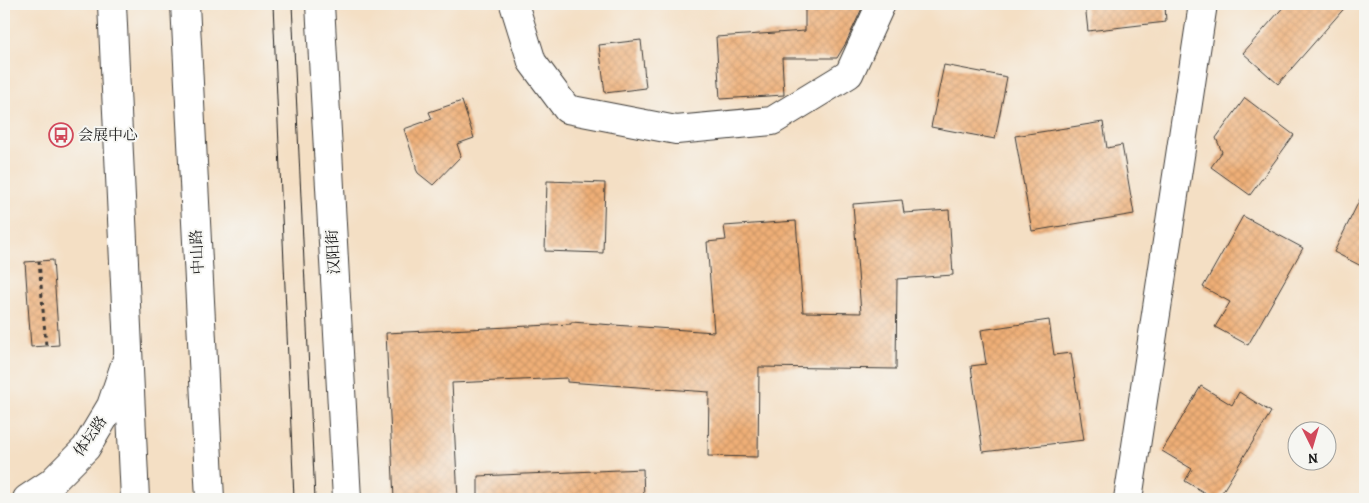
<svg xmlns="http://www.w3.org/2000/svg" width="1369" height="503" font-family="Alegreya,'Noto Serif SC',serif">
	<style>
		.building { fill: url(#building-cross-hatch) }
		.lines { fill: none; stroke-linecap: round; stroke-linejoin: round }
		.minor-casing { stroke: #3c3935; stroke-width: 30 }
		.highway-casing { stroke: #3c3935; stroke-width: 30 }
		.path { stroke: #3c3935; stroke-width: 3; stroke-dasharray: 4 4; stroke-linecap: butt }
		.minor { stroke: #fff; stroke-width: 28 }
		.highway { stroke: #fff; stroke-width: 28 }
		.tram { stroke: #1c1c1c; stroke-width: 1 }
		.labels { text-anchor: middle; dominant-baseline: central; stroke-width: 4; stroke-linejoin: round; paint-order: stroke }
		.poi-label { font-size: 15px; fill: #1c1c1c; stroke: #f6f6f2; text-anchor: start }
		.street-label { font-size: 15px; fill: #1c1c1c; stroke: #f6f6f2 }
	</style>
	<defs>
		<pattern id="building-cross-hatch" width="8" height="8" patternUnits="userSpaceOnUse" patternTransform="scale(1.25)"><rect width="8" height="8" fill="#efaf77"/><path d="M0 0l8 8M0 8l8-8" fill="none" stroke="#cc9666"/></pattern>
	</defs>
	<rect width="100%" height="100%" fill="#f6f6f2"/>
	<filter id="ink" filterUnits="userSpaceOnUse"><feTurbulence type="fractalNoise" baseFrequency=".02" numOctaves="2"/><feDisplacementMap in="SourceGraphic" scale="10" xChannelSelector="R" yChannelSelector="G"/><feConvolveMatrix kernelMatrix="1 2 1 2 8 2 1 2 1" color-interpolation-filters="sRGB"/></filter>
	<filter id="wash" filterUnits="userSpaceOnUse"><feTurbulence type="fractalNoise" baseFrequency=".0096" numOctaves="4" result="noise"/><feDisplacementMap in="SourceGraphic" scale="20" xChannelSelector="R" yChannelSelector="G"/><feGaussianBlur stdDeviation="1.12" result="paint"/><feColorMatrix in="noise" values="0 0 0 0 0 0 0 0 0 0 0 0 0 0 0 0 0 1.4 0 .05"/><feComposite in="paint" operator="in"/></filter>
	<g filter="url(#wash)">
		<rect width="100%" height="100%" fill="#f4dfc4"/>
		<g id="blocks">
			<path class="building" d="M 805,4 L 864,4 L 846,43 L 837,58 L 782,58 L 784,95 L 720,99 L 716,37 L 805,31 Z
				M 1085,4 L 1165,4 L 1166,22 L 1088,31 Z
				M 1286,4 L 1348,4 L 1278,84 L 1243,53 Z
				M 641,40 L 646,88 L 605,93 L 599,45 Z
				M 944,65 L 1007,77 L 995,139 L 931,127 Z
				M 1245,98 L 1294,135 L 1250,195 L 1211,167 L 1222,152 L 1216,138 Z
				M 462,101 L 474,138 L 457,144 L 461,156 L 433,185 L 418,173 L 416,169 L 416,166 L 404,129 L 432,119 L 429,112 Z
				M 1103,122 L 1107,148 L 1122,145 L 1134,214 L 1032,231 L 1015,136 Z
				M 547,181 L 605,183 L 603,253 L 545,251 Z
				M 1365,189 L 1365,268 L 1334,252 Z
				M 902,200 L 904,213 L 949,210 L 953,275 L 897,279 L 896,369 L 759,367 L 758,457 L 708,456 L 709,392 L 567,382 L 567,378 L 452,383 L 458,499 L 394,499 L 386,333 L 571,324 L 571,322 L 714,332 L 707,242 L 726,240 L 724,226 L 796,221 L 803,312 L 861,313 L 853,204 Z
				M 1243,216 L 1303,248 L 1248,345 L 1215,327 L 1230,302 L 1203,287 Z
				M 53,260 L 59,345 L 31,347 L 25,262 Z
				M 1049,320 L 1054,355 L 1071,353 L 1084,440 L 983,452 L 971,366 L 986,364 L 981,330 Z
				M 1201,386 L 1232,405 L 1239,392 L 1271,412 L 1218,499 L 1215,499 L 1185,481 L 1192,469 L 1162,451 Z
				M 643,469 L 644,499 L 478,499 L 478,476 Z"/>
		</g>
	</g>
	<g filter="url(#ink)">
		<use href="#blocks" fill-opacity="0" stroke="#3c3935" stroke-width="1"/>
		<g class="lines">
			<g class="minor-casing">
				<path id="minor" d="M 320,4 L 347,499
					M 514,4 L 532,62 L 567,109 L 676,130 L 772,121 L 849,74 L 881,4
					M 27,499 L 51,483 L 86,448 L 111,406 L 128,356
					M 1128,499 L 1203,4"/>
			</g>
			<g class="highway-casing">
				<path id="highway" d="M 112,4 L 135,499
					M 185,4 L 210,499"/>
			</g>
			<path class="path" d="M 39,261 L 46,346"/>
			<use href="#minor" class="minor"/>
			<use href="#highway" class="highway"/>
			<path class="tram" d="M 273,4 L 294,499
				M 292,4 L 315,499"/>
		</g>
	</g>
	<defs>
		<g id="bus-ring" transform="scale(1.25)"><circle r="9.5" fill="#f6f6f2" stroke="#d1495b" stroke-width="1.5"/><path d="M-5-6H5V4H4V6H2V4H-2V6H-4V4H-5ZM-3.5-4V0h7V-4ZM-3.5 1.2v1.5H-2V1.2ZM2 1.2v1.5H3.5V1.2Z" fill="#d1495b"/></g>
	</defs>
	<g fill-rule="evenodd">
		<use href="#bus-ring" x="61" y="135"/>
	</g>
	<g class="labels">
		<g class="poi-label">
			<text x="78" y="135">会展中心</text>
		</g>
		<g class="street-label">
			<text transform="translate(197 252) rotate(-93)">中山路</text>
			<text transform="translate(333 252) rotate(-93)">汉阳街</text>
			<text transform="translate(90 436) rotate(-55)">体坛路</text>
		</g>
	</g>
	<rect width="1369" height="503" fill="none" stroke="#f6f6f2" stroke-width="20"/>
	<g transform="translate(1312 446) rotate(175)"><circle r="24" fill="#f6f6f2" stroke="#9f9f9c"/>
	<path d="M0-4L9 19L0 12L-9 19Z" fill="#d1495b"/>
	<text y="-8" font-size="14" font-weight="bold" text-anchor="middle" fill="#1c1c1c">N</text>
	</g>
</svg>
